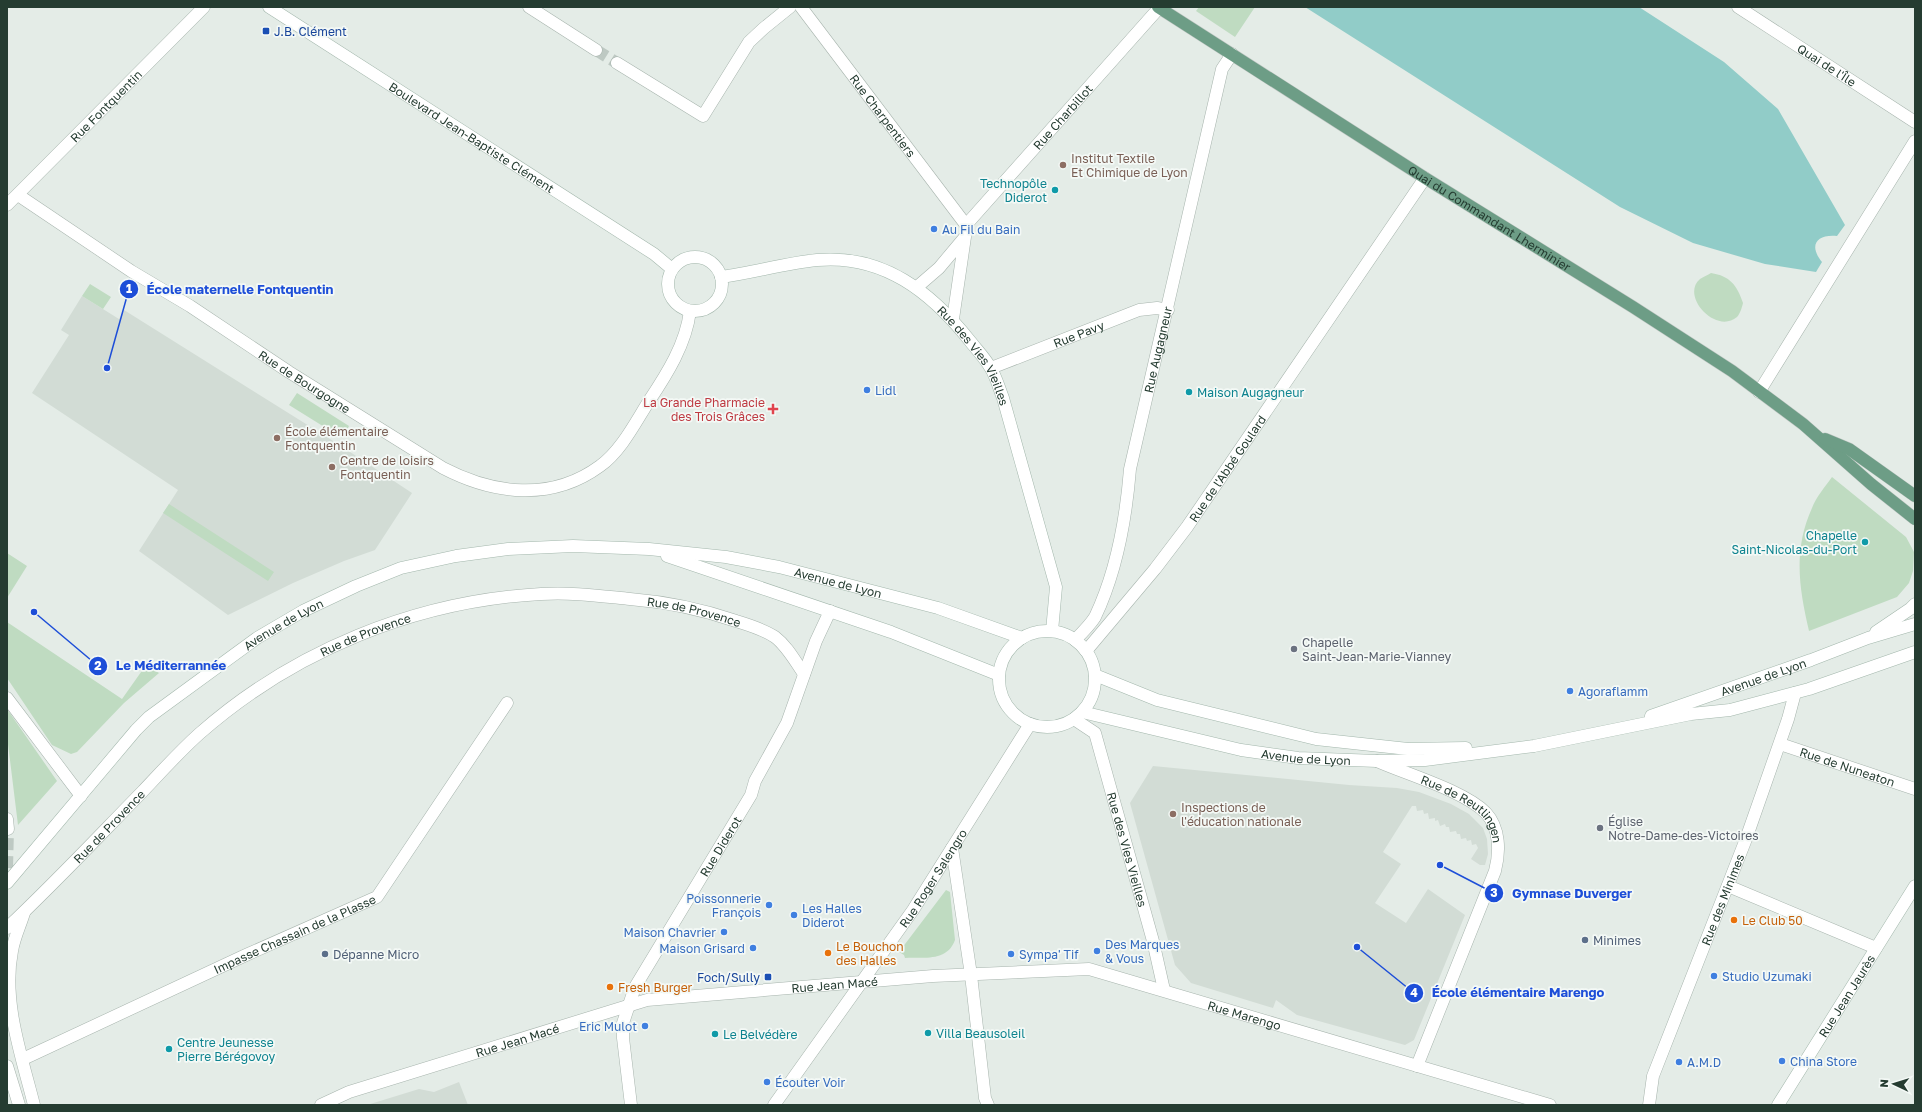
<svg xmlns="http://www.w3.org/2000/svg" width="1922" height="1112" font-family="'Golos Text',sans-serif">
	<style>
		.built { fill: #d2dcd5 }
		.green { fill: #bfdbc1 }
		.water { fill: #91ccc8 }
		.lines { fill: none; stroke-linecap: round; stroke-linejoin: round }
		.street-tunnel { stroke: #bec9c3; stroke-width: 12; stroke-dasharray: 12 6; stroke-linecap: butt }
		.street-casing { stroke: #a7b4ad; stroke-width: 13 }
		.secondary-casing { stroke: #a3b7ac; stroke-width: 13 }
		.primary-casing { stroke: #c2c8c5; stroke-width: 13 }
		.street { stroke: #fff; stroke-width: 12 }
		.secondary { stroke: #fff; stroke-width: 12 }
		.primary { stroke: #6d9d86; stroke-width: 12 }
		.transit-dot { fill: #1a4fb4; stroke: #f4f9f6; stroke-width: 1.5 }
		.education-dot { fill: #8d6e63; stroke: #f4f9f6; stroke-width: 1.5 }
		.culture-dot { fill: #0f9aa8; stroke: #f4f9f6; stroke-width: 1.5 }
		.shop-dot { fill: #3f7fe0; stroke: #f4f9f6; stroke-width: 1.5 }
		.health-dot { fill: #e0444e; stroke: #f4f9f6; stroke-width: 1.5 }
		.worship-dot { fill: #6b7280; stroke: #f4f9f6; stroke-width: 1.5 }
		.food-dot { fill: #e8710a; stroke: #f4f9f6; stroke-width: 1.5 }
		.service-dot { fill: #5c6f8a; stroke: #f4f9f6; stroke-width: 1.5 }
		.labels { text-anchor: middle; dominant-baseline: central; stroke-width: 3.5; stroke-linejoin: round; paint-order: stroke }
		.transit-label { font-size: 12px; fill: #164399; stroke: #f4f9f6; text-anchor: start }
		.street-label { font-size: 12px; fill: #253c31; stroke: #f4f9f6 }
		.education-label { font-size: 12px; fill: #785e54; stroke: #f4f9f6; text-anchor: start }
		.culture-label { font-size: 12px; fill: #0d838f; stroke: #f4f9f6; text-anchor: start }
		.shop-label { font-size: 12px; fill: #366cbe; stroke: #f4f9f6; text-anchor: start }
		.health-label { font-size: 12px; fill: #be3a42; stroke: #f4f9f6; text-anchor: end }
		.worship-label { font-size: 12px; fill: #5b616d; stroke: #f4f9f6; text-anchor: start }
		.food-label { font-size: 12px; fill: #c56008; stroke: #f4f9f6; text-anchor: start }
		.service-label { font-size: 12px; fill: #4e5e75; stroke: #f4f9f6; text-anchor: start }
		.leader { fill: none; stroke: #1d4ed8; stroke-width: 1.5 }
		.callout-dot { fill: #1d4ed8; stroke: #f4f9f6; stroke-width: 1.5 }
		.mark-label { font-size: 12px; text-anchor: middle; font-weight: bold; fill: #fff }
		.callout-label { font-size: 13px; text-anchor: middle; font-weight: bold; fill: #1d4ed8; stroke: #f4f9f6; stroke-width: 3.5; stroke-linejoin: round; paint-order: stroke }
	</style>
	<rect width="100%" height="100%" fill="#e4ece7"/>
	<path class="built" d="M 82,296 L 119,319 L 124,310 L 338,444 L 412,493 L 375,550 L 344,561 L 293,583 L 228,615 L 139,551 L 178,490 L 32,393 L 69,335 L 61,330 Z
		M 1153,766 L 1349,785 L 1397,788 L 1419,792 L 1451,804 L 1469,814 L 1483,828 L 1487,839 L 1488,854 L 1485,865 L 1480,865 L 1471,859 L 1478,848 L 1476,844 L 1472,845 L 1471,840 L 1467,841 L 1466,838 L 1461,839 L 1460,834 L 1457,834 L 1456,831 L 1450,832 L 1449,827 L 1446,827 L 1445,824 L 1440,826 L 1438,820 L 1435,821 L 1435,818 L 1429,819 L 1428,813 L 1424,814 L 1423,810 L 1417,811 L 1416,806 L 1412,806 L 1383,852 L 1401,864 L 1375,903 L 1406,923 L 1428,889 L 1465,915 L 1414,1040 L 1405,1045 L 1297,1015 L 1276,1000 L 1273,1008 L 1191,983 L 1175,965 L 1130,803 Z
		M 459,1082 L 468,1105 L 367,1105 L 419,1089 L 434,1092 Z"/>
	<path class="green" d="M 1199,7 L 1255,7 L 1235,37 L 1196,11 Z
		M 1711,273 C 1730,276 1737,285 1743,303 C 1742,307 1740,314 1737,317 C 1716,335 1680,296 1700,279 C 1703,277 1708,275 1711,273 Z
		M 90,284 L 111,297 L 103,309 L 82,296 Z
		M 297,393 L 349,426 L 342,438 L 289,405 Z
		M 1832,477 L 1906,537 L 1914,552 L 1913,571 L 1909,583 L 1897,597 L 1809,631 C 1799,588 1793,550 1812,508 C 1816,497 1825,487 1832,477 Z
		M 169,504 L 274,572 L 268,581 L 163,513 Z
		M 7,553 L 27,566 L 7,598 Z
		M 7,622 L 122,699 L 146,665 L 159,673 L 124,703 L 77,752 L 71,754 L 52,745 L 7,678 Z
		M 7,709 L 57,781 L 18,825 L 7,736 Z
		M 946,890 L 950,892 L 955,940 C 947,962 924,957 905,958 L 904,955 L 899,952 Z"/>
	<path class="water" d="M 1305,7 L 1639,7 L 1724,62 L 1778,109 L 1845,225 L 1837,236 C 1817,234 1808,245 1822,262 L 1816,272 L 1765,264 L 1693,243 L 1620,207 Z"/>
	<g class="lines">
		<path class="street-tunnel" d="M 596,50 L 617,63
			M 7,868 L 8,829"/>
		<g class="street-casing">
			<g id="street">
				<path d="M 529,7 L 596,50"/>
				<path id="s1" d="M 801,7 L 966,225"/>
				<path id="s2" d="M 1738,7 L 1915,122"/>
				<path d="M 617,63 L 703,116 L 749,42 L 764,28 L 790,7"/>
				<path id="s3" d="M 18,195 L 131,271 L 190,306 L 289,372 L 443,468 C 493,494 551,502 600,466 C 621,451 635,423 649,401 C 667,374 686,344 690,311"/>
				<path id="s4" d="M 7,205 L 204,7"/>
				<path id="s5" d="M 966,225 L 1159,8"/>
				<path d="M 917,287 L 939,268 L 965,237 L 953,319"/>
				<path id="s6" d="M 991,368 L 1139,310 L 1157,308 L 1168,310"/>
				<path d="M 1759,392 L 1915,141"/>
				<path id="s7" d="M 1075,640 C 1082,633 1090,625 1095,617 C 1117,571 1126,519 1130,469 L 1222,69 L 1232,54"/>
				<path id="s8" d="M 1086,651 L 1155,569 L 1187,527 L 1425,178"/>
				<path d="M 7,698 L 81,796"/>
				<path id="s9" d="M 1074,719 L 1095,733 L 1153,941 L 1164,990"/>
				<path id="s10" d="M 1780,744 L 1915,789"/>
				<path id="s11" d="M 1377,761 C 1406,774 1465,791 1486,813 C 1500,828 1500,852 1495,871 L 1417,1066"/>
				<path d="M 7,819 L 8,829"/>
				<path d="M 952,848 L 971,975 L 985,1098 L 988,1105"/>
				<path d="M 1728,886 L 1876,948"/>
				<path d="M 24,913 C 20,926 14,938 12,951 C 2,1002 22,1057 34,1105"/>
				<path id="s12" d="M 7,928 C 54,884 98,837 143,791 C 161,772 179,752 199,734 C 293,651 415,601 541,594 C 571,592 600,596 630,599 C 667,602 701,609 736,621 C 749,625 763,629 775,637 C 787,646 795,661 804,674"/>
				<path id="s13" d="M 23,1059 L 246,955 L 377,897 L 507,703"/>
				<path d="M 7,1066 L 19,1105"/>
				<path id="s14" d="M 321,1105 L 349,1092 L 647,1000 L 933,976 L 1089,969 L 1550,1105"/>
				<path id="s15" d="M 631,1105 L 623,1038 L 623,1023 L 635,987 L 751,795 L 755,781 L 787,723 L 816,641 L 830,611"/>
				<path id="s16" d="M 774,1105 L 913,910 L 1030,724"/>
				<path id="s17" d="M 1649,1105 L 1653,1076 L 1746,839 L 1788,719 L 1795,693"/>
			</g>
		</g>
		<g class="secondary-casing">
			<g id="secondary">
				<path id="s18" d="M 269,7 L 654,254 L 672,269"/>
				<circle cx="695" cy="284" r="27"/>
				<path id="s19" d="M 721,277 C 753,273 785,263 817,260 C 883,254 931,292 970,341 C 977,350 985,358 990,367 C 996,376 999,388 1003,398 L 1056,587 L 1052,631"/>
				<path d="M 667,556 L 891,632 L 999,675"/>
				<circle cx="1047" cy="679" r="48"/>
				<path d="M 1876,632 L 1910,609 L 1915,604"/>
				<path d="M 1095,675 L 1157,700 L 1316,739 L 1408,749 L 1466,748"/>
				<path id="s20" d="M 1082,712 L 1241,750 L 1298,758 L 1377,761 L 1425,760 L 1534,746 L 1691,714 L 1730,710 L 1809,689 L 1915,652"/>
				<path id="s21" d="M 1651,716 L 1811,660 L 1868,638 L 1915,624"/>
				<path id="s22" d="M 7,883 L 136,730 L 149,717 L 257,638 L 303,611 L 356,586 L 401,568 L 456,556 L 508,549 L 573,546 L 649,549 L 726,557 L 779,567 L 938,608 L 1022,638"/>
				<path id="s23" d="M 1778,1105 L 1915,886"/>
			</g>
		</g>
		<g class="primary-casing">
			<g id="primary">
				<path id="s24" d="M 1158,7 L 1425,178 L 1633,307 L 1732,371 L 1803,424 L 1871,484 L 1915,519"/>
				<path d="M 1825,439 L 1849,449 L 1915,496"/>
			</g>
		</g>
		<use href="#street" class="street"/>
		<use href="#secondary" class="secondary"/>
		<use href="#primary" class="primary"/>
	</g>
	<g class="transit-dot">
		<rect x="262" y="27" width="8" height="8" rx="2"/>
		<rect x="764" y="973" width="8" height="8" rx="2"/>
	</g>
	<g class="education-dot">
		<circle cx="1063" cy="165" r="4"/>
		<circle cx="277" cy="438" r="4"/>
		<circle cx="332" cy="467" r="4"/>
		<circle cx="1173" cy="814" r="4"/>
	</g>
	<g class="culture-dot">
		<circle cx="1055" cy="190" r="4"/>
		<circle cx="1189" cy="392" r="4"/>
		<circle cx="1865" cy="542" r="4"/>
		<circle cx="928" cy="1033" r="4"/>
		<circle cx="715" cy="1034" r="4"/>
		<circle cx="169" cy="1049" r="4"/>
	</g>
	<g class="shop-dot">
		<circle cx="934" cy="229" r="4"/>
		<circle cx="867" cy="390" r="4"/>
		<circle cx="1570" cy="691" r="4"/>
		<circle cx="769" cy="905" r="4"/>
		<circle cx="794" cy="915" r="4"/>
		<circle cx="724" cy="932" r="4"/>
		<circle cx="753" cy="948" r="4"/>
		<circle cx="1097" cy="951" r="4"/>
		<circle cx="1011" cy="954" r="4"/>
		<circle cx="1714" cy="976" r="4"/>
		<circle cx="645" cy="1026" r="4"/>
		<circle cx="1782" cy="1061" r="4"/>
		<circle cx="1679" cy="1062" r="4"/>
		<circle cx="767" cy="1082" r="4"/>
	</g>
	<path class="health-dot" d="M771 403h4v4h4v4h-4v4h-4v-4h-4v-4h4z"/>
	<g class="worship-dot">
		<circle cx="1294" cy="649" r="4"/>
		<circle cx="1600" cy="828" r="4"/>
	</g>
	<g class="food-dot">
		<circle cx="1734" cy="920" r="4"/>
		<circle cx="828" cy="953" r="4"/>
		<circle cx="610" cy="987" r="4"/>
	</g>
	<g class="service-dot">
		<circle cx="1585" cy="940" r="4"/>
		<circle cx="325" cy="954" r="4"/>
	</g>
	<g class="labels">
		<g class="transit-label">
			<text x="274" y="31">J.B. Clément</text>
			<text x="760" y="977" text-anchor="end">Foch/Sully</text>
		</g>
		<g class="street-label">
			<text stroke="none"><textPath href="#s2" startOffset="106">Quai de l'Île</textPath></text>
			<text stroke="none"><textPath href="#s4" startOffset="140">Rue Fontquentin</textPath></text>
			<text stroke="none"><textPath href="#s1" startOffset="136">Rue Charpentiers</textPath></text>
			<text stroke="none"><textPath href="#s5" startOffset="145">Rue Charbillot</textPath></text>
			<text stroke="none"><textPath href="#s18" startOffset="241">Boulevard Jean-Baptiste Clément</textPath></text>
			<text stroke="none"><textPath href="#s24" startOffset="393">Quai du Commandant Lherminier</textPath></text>
			<text stroke="none"><textPath href="#s6" startOffset="94">Rue Pavy</textPath></text>
			<text stroke="none"><textPath href="#s7" startOffset="306">Rue Augagneur</textPath></text>
			<text stroke="none"><textPath href="#s19" startOffset="293">Rue des Vies Vieilles</textPath></text>
			<text stroke="none"><textPath href="#s3" startOffset="342">Rue de Bourgogne</textPath></text>
			<text stroke="none"><textPath href="#s8" startOffset="231">Rue de l'Abbé Goulard</textPath></text>
			<text stroke="none"><textPath href="#s22" startOffset="955">Avenue de Lyon</textPath></text>
			<text stroke="none"><textPath href="#s12" startOffset="804">Rue de Provence</textPath></text>
			<text stroke="none"><textPath href="#s22" startOffset="382">Avenue de Lyon</textPath></text>
			<text stroke="none"><textPath href="#s12" startOffset="468">Rue de Provence</textPath></text>
			<text stroke="none"><textPath href="#s21" startOffset="119">Avenue de Lyon</textPath></text>
			<text stroke="none"><textPath href="#s20" startOffset="229">Avenue de Lyon</textPath></text>
			<text stroke="none"><textPath href="#s10" startOffset="71">Rue de Nuneaton</textPath></text>
			<text stroke="none"><textPath href="#s11" startOffset="101">Rue de Reutlingen</textPath></text>
			<text stroke="none"><textPath href="#s12" startOffset="144">Rue de Provence</textPath></text>
			<text stroke="none"><textPath href="#s15" startOffset="285">Rue Diderot</textPath></text>
			<text stroke="none"><textPath href="#s9" startOffset="146">Rue des Vies Vieilles</textPath></text>
			<text stroke="none"><textPath href="#s16" startOffset="277">Rue Roger Salengro</textPath></text>
			<text stroke="none"><textPath href="#s17" startOffset="219">Rue des Minimes</textPath></text>
			<text stroke="none"><textPath href="#s13" startOffset="299">Impasse Chassain de la Plasse</textPath></text>
			<text stroke="none"><textPath href="#s14" startOffset="531">Rue Jean Macé</textPath></text>
			<text stroke="none"><textPath href="#s23" startOffset="129">Rue Jean Jaurès</textPath></text>
			<text stroke="none"><textPath href="#s14" startOffset="948">Rue Marengo</textPath></text>
			<text stroke="none"><textPath href="#s14" startOffset="207">Rue Jean Macé</textPath></text>
		</g>
		<g class="education-label">
			<text x="1071" y="158">Institut Textile<tspan x="1071" dy="14">Et Chimique de Lyon</tspan></text>
			<text x="285" y="431">École élémentaire<tspan x="285" dy="14">Fontquentin</tspan></text>
			<text x="340" y="460">Centre de loisirs<tspan x="340" dy="14">Fontquentin</tspan></text>
			<text x="1181" y="807">Inspections de<tspan x="1181" dy="14">l'éducation nationale</tspan></text>
		</g>
		<g class="culture-label">
			<text x="1047" y="183" text-anchor="end">Technopôle<tspan x="1047" dy="14">Diderot</tspan></text>
			<text x="1197" y="392">Maison Augagneur</text>
			<text x="1857" y="535" text-anchor="end">Chapelle<tspan x="1857" dy="14">Saint-Nicolas-du-Port</tspan></text>
			<text x="936" y="1033">Villa Beausoleil</text>
			<text x="723" y="1034">Le Belvédère</text>
			<text x="177" y="1042">Centre Jeunesse<tspan x="177" dy="14">Pierre Bérégovoy</tspan></text>
		</g>
		<g class="shop-label">
			<text x="942" y="229">Au Fil du Bain</text>
			<text x="875" y="390">Lidl</text>
			<text x="1578" y="691">Agoraflamm</text>
			<text x="761" y="898" text-anchor="end">Poissonnerie<tspan x="761" dy="14">François</tspan></text>
			<text x="802" y="908">Les Halles<tspan x="802" dy="14">Diderot</tspan></text>
			<text x="716" y="932" text-anchor="end">Maison Chavrier</text>
			<text x="1105" y="944">Des Marques<tspan x="1105" dy="14">&amp; Vous</tspan></text>
			<text x="745" y="948" text-anchor="end">Maison Grisard</text>
			<text x="1019" y="954">Sympa' Tif</text>
			<text x="1722" y="976">Studio Uzumaki</text>
			<text x="637" y="1026" text-anchor="end">Eric Mulot</text>
			<text x="1790" y="1061">China Store</text>
			<text x="1687" y="1062">A.M.D</text>
			<text x="775" y="1082">Écouter Voir</text>
		</g>
		<g class="health-label">
			<text x="765" y="402">La Grande Pharmacie<tspan x="765" dy="14">des Trois Grâces</tspan></text>
		</g>
		<g class="worship-label">
			<text x="1302" y="642">Chapelle<tspan x="1302" dy="14">Saint-Jean-Marie-Vianney</tspan></text>
			<text x="1608" y="821">Église<tspan x="1608" dy="14">Notre-Dame-des-Victoires</tspan></text>
		</g>
		<g class="food-label">
			<text x="1742" y="920">Le Club 50</text>
			<text x="836" y="946">Le Bouchon<tspan x="836" dy="14">des Halles</tspan></text>
			<text x="618" y="987">Fresh Burger</text>
		</g>
		<g class="service-label">
			<text x="1593" y="940">Minimes</text>
			<text x="333" y="954">Dépanne Micro</text>
		</g>
	</g>
	<path class="leader" d="M107 368L129 289M34 612L98 666M1440 865L1494 893M1357 947L1414 993"/>
	<g class="callout-dot">
		<circle cx="107" cy="368" r="4"/>
		<circle cx="34" cy="612" r="4"/>
		<circle cx="1440" cy="865" r="4"/>
		<circle cx="1357" cy="947" r="4"/>
		<circle cx="129" cy="289" r="10"/>
		<circle cx="98" cy="666" r="10"/>
		<circle cx="1494" cy="893" r="10"/>
		<circle cx="1414" cy="993" r="10"/>
	</g>
	<g class="mark-label">
		<text x="129" y="293">1</text>
		<text x="98" y="670">2</text>
		<text x="1494" y="897">3</text>
		<text x="1414" y="997">4</text>
	</g>
	<g class="callout-label">
		<text x="240" y="294">École maternelle Fontquentin</text>
		<text x="171" y="670">Le Méditerrannée</text>
		<text x="1572" y="898">Gymnase Duverger</text>
		<text x="1518" y="997">École élémentaire Marengo</text>
	</g>
	<rect width="1922" height="1112" fill="none" stroke="#253c31" stroke-width="16"/>
	<g transform="translate(1894 1084) rotate(274)" stroke="#f4f9f6" stroke-width="3" paint-order="stroke">
	<path d="M0-3L7 15L0 10L-7 15Z" fill="#253c31"/>
	<text y="-6" font-size="11" font-weight="bold" text-anchor="middle" fill="#253c31">N</text>
	</g>
</svg>
